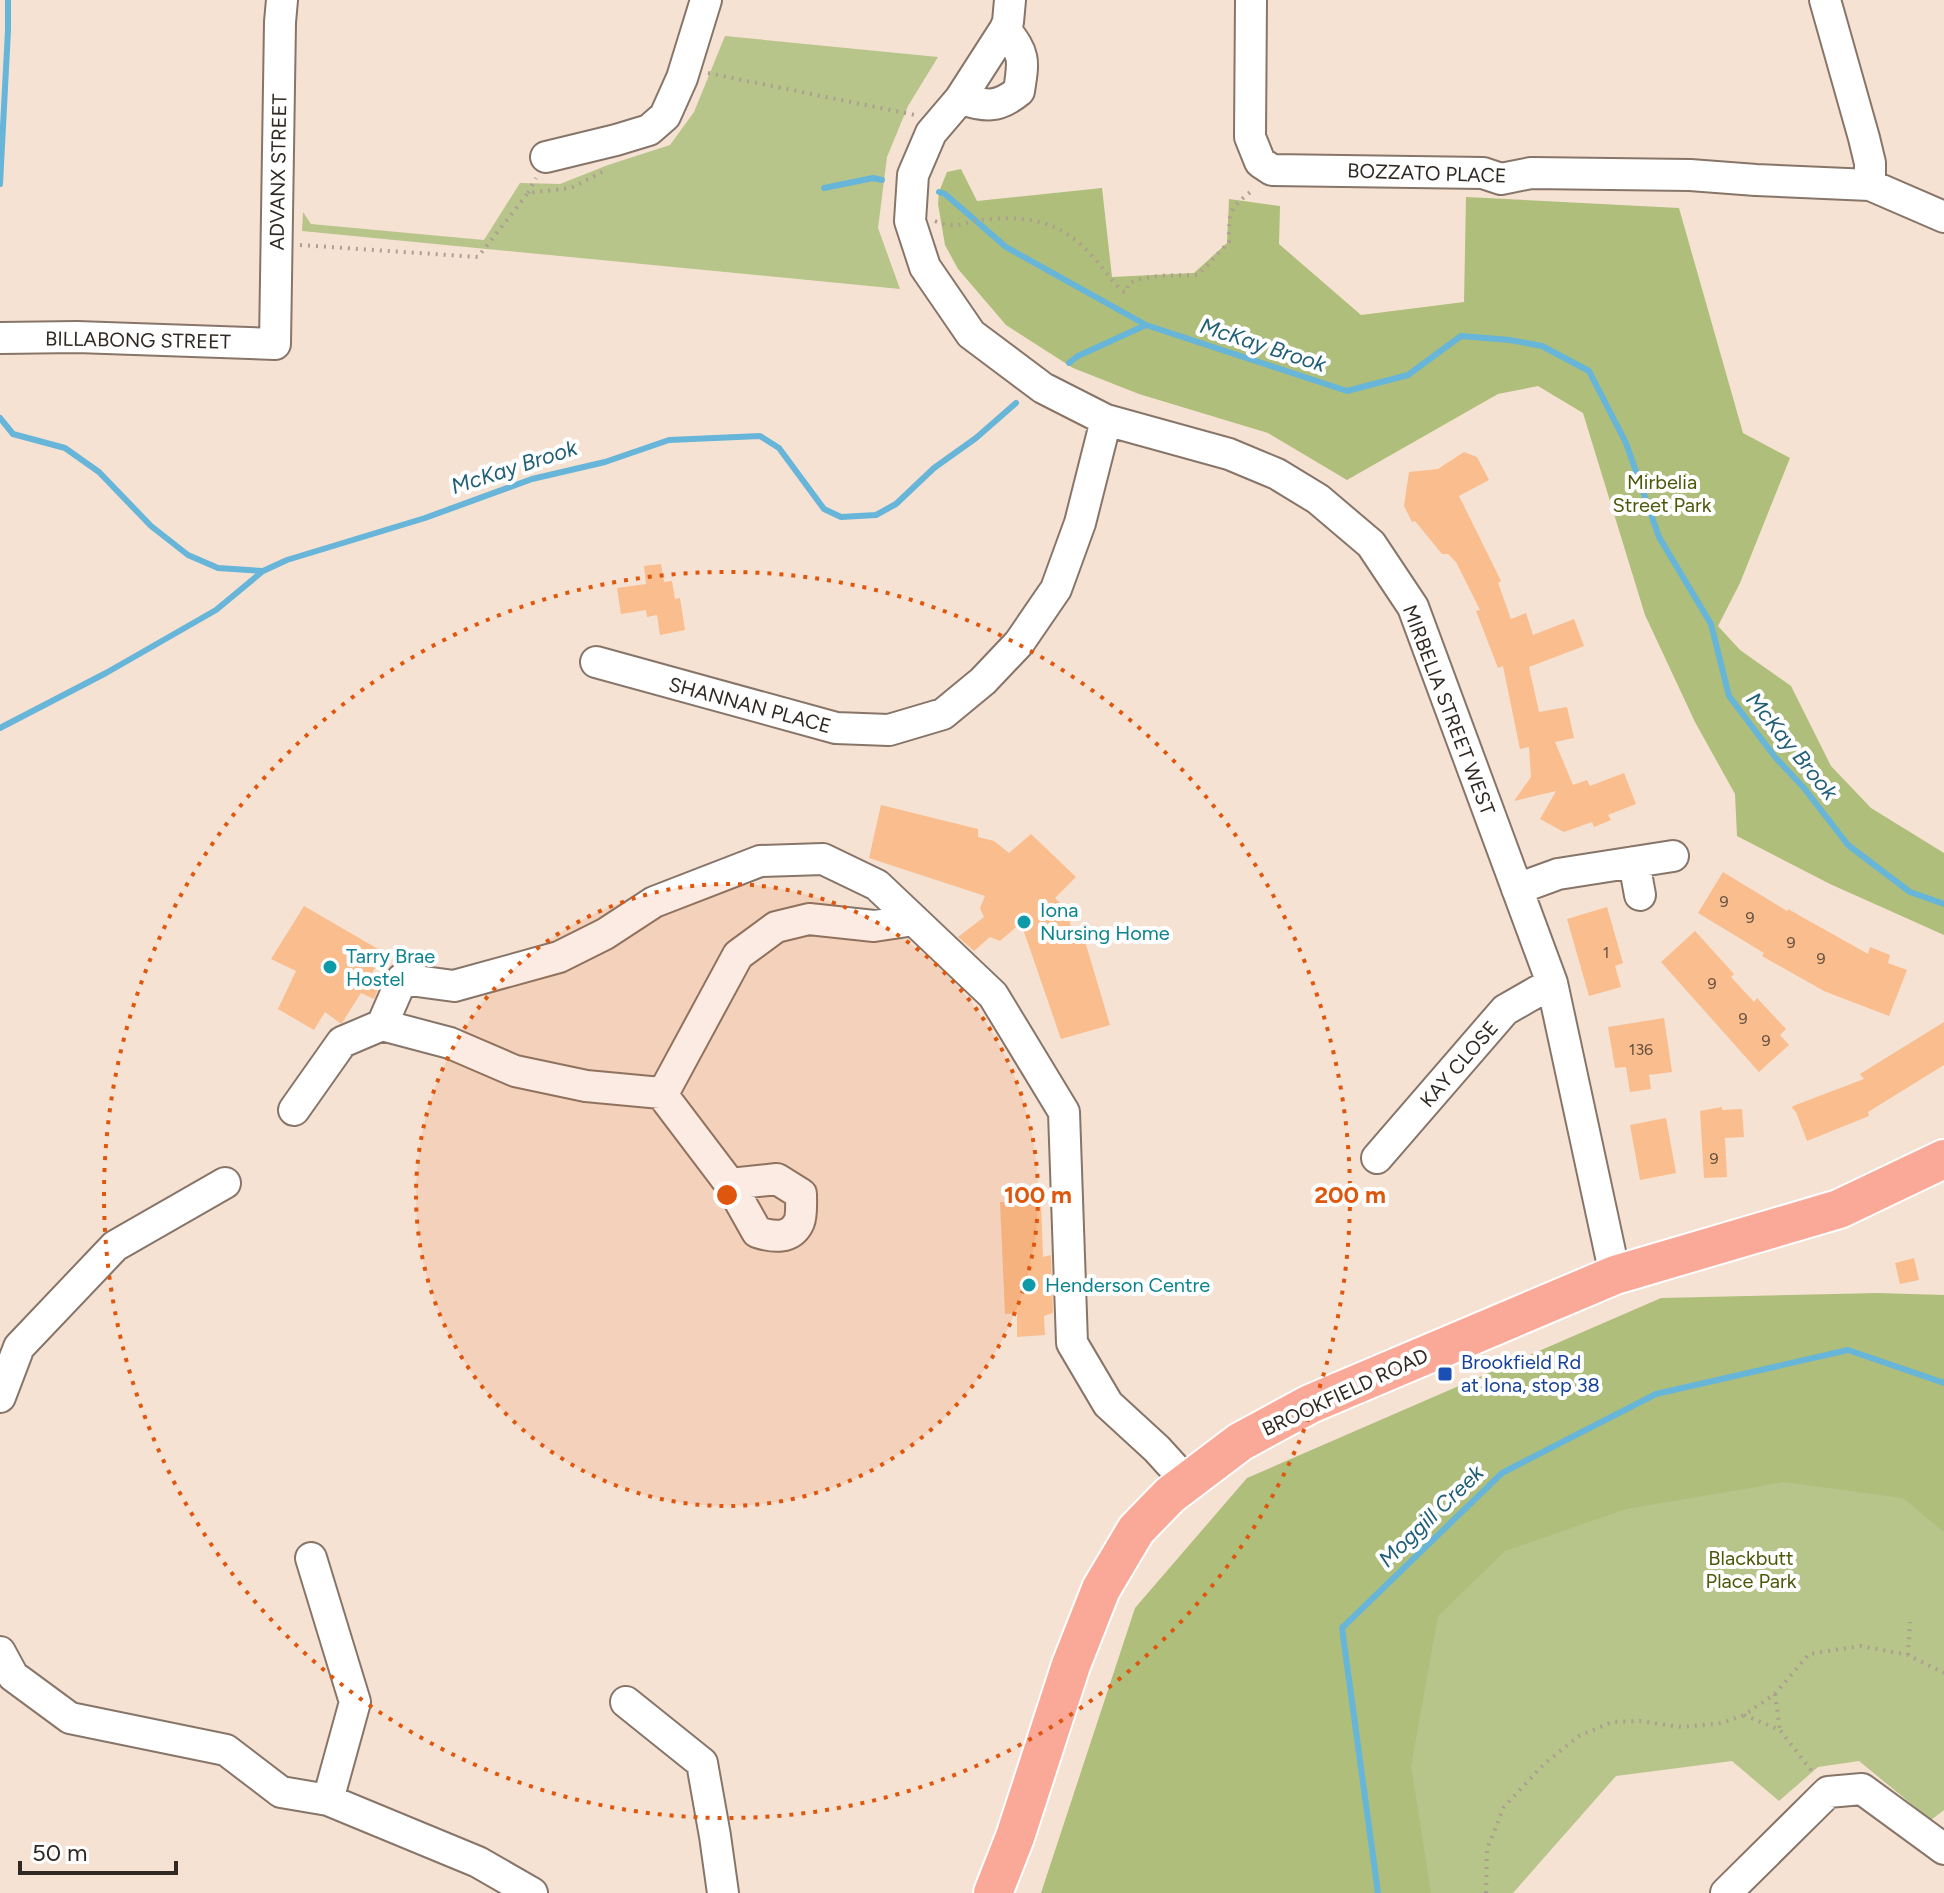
<svg xmlns="http://www.w3.org/2000/svg" width="1944" height="1893" font-family="Figtree,sans-serif">
	<style>
		.green { fill: #b7c48a }
		.forest { fill: #afbe7a }
		.lines { fill: none; stroke-linecap: round; stroke-linejoin: round }
		.stream { stroke: #67b5d9; stroke-width: 6 }
		.building { fill: #f9bd8e }
		.minor-casing { stroke: #867568; stroke-width: 34 }
		.major-casing { stroke: #fff; stroke-width: 42 }
		.path { stroke: #ad9e92; stroke-width: 4; stroke-dasharray: 2 6; stroke-linecap: butt }
		.minor { stroke: #fff; stroke-width: 30 }
		.major { stroke: #faa998; stroke-width: 38 }
		.ring { fill: none; stroke: #df570d; stroke-width: 4; stroke-dasharray: 4 8 }
		.culture-dot { fill: #0f9aa8; stroke: #fff; stroke-width: 3 }
		.transit-dot { fill: #1a4fb4; stroke: #fff; stroke-width: 3 }
		.labels { text-anchor: middle; dominant-baseline: central; stroke-width: 8; stroke-linejoin: round; paint-order: stroke }
		.number-label { font-size: 16px; fill: #624e3e }
		.street-label { font-size: 20px; fill: #302923; stroke: #fff }
		.park-label { font-size: 20px; fill: #4d590a; stroke: #fff }
		.culture-label { font-size: 20px; fill: #0d838f; stroke: #fff; text-anchor: start }
		.transit-label { font-size: 20px; fill: #164399; stroke: #fff; text-anchor: start }
		.water-label { font-size: 22px; font-style: italic; fill: #215e77; stroke: #fff }
		.centre { fill: #df570d; stroke: #fff; stroke-width: 4 }
		.ring-label { font-size: 24px; text-anchor: middle; font-weight: bold; fill: #df570d; stroke: #fff; stroke-width: 8; stroke-linejoin: round; paint-order: stroke }
	</style>
	<rect width="100%" height="100%" fill="#f6e2d3"/>
	<path class="green" d="M 725,36 L 938,57 L 908,106 L 887,157 L 878,228 L 900,289 L 302,231 L 303,212 L 311,224 L 484,240 L 520,183 L 560,184 L 608,165 L 670,145 L 694,112 Z
		M 1944,1383 L 1944,1810 L 1931,1820 L 1859,1761 L 1818,1767 L 1779,1801 L 1732,1761 L 1616,1776 L 1513,1893 L 1378,1893 L 1342,1628 L 1502,1473 Z"/>
	<path class="forest" d="M 961,169 L 977,201 L 1102,188 L 1112,277 L 1194,273 L 1227,243 L 1229,199 L 1280,206 L 1279,244 L 1361,315 L 1464,302 L 1466,197 L 1679,208 L 1743,433 L 1790,458 L 1740,583 L 1718,626 L 1740,650 L 1791,686 L 1831,766 L 1871,808 L 1944,853 L 1944,935 L 1830,884 L 1737,836 L 1735,794 L 1695,722 L 1645,615 L 1583,413 L 1538,386 L 1498,394 L 1347,480 L 1268,433 L 1139,394 L 1073,368 L 1006,325 L 958,269 L 945,245 L 938,204 L 939,192 L 947,172 Z
		M 1878,1293 L 1944,1295 L 1944,1532 L 1903,1498 L 1784,1482 L 1626,1509 L 1505,1551 L 1438,1616 L 1411,1766 L 1431,1893 L 1041,1893 L 1135,1608 L 1247,1478 L 1661,1298 Z"/>
	<g class="lines">
		<path class="stream" d="M 0,184 L 8,30 L 8,0
			M 824,188 L 873,178 L 882,180
			M 939,192 L 945,194 L 1006,247 L 1146,325 L 1347,391 L 1408,375 L 1461,336 L 1510,340 L 1542,346 L 1589,371 L 1626,443 L 1659,537 L 1711,624 L 1729,696 L 1775,757 L 1804,788 L 1848,845 L 1910,892 L 1944,904
			M 1069,363 L 1078,356 L 1146,325
			M 0,418 L 13,434 L 65,448 L 99,472 L 151,526 L 188,555 L 218,568 L 263,571
			M 0,728 L 106,673 L 216,610 L 263,571 L 287,560 L 425,518 L 532,479 L 605,462 L 669,440 L 760,436 L 779,448 L 824,509 L 841,517 L 876,515 L 896,504 L 934,468 L 976,438 L 1016,403
			M 1378,1893 L 1342,1628 L 1502,1473 L 1656,1394 L 1848,1350 L 1944,1383"/>
	</g>
	<path class="building" d="M 1464,452 L 1477,457 L 1489,480 L 1459,496 L 1501,581 L 1498,583 L 1511,619 L 1526,613 L 1533,635 L 1574,619 L 1584,646 L 1529,667 L 1539,712 L 1567,707 L 1574,738 L 1555,742 L 1573,785 L 1587,780 L 1590,786 L 1624,773 L 1636,804 L 1608,815 L 1611,820 L 1594,827 L 1592,822 L 1564,832 L 1540,819 L 1556,791 L 1514,801 L 1531,777 L 1529,747 L 1520,749 L 1503,666 L 1498,668 L 1476,611 L 1480,610 L 1456,562 L 1448,554 L 1442,554 L 1415,521 L 1412,522 L 1404,506 L 1409,472 L 1438,469 Z
		M 661,564 L 664,582 L 672,581 L 675,599 L 680,598 L 685,630 L 660,635 L 657,615 L 647,617 L 646,610 L 621,614 L 617,588 L 646,584 L 644,566 Z
		M 881,805 L 978,829 L 978,837 L 994,841 L 1009,853 L 1031,834 L 1076,877 L 1055,898 L 1066,909 L 1072,930 L 1081,928 L 1110,1025 L 1061,1039 L 1021,923 L 1000,941 L 990,937 L 974,951 L 958,937 L 984,917 L 980,908 L 985,896 L 869,858 Z
		M 1723,872 L 1787,911 L 1788,909 L 1868,954 L 1870,947 L 1890,955 L 1888,963 L 1907,970 L 1889,1016 L 1824,991 L 1762,956 L 1764,953 L 1698,913 Z
		M 304,906 L 378,949 L 369,966 L 375,968 L 370,976 L 381,982 L 374,999 L 361,993 L 342,1023 L 340,1023 L 325,1012 L 314,1030 L 278,1009 L 296,971 L 271,959 Z
		M 1607,907 L 1623,963 L 1615,966 L 1621,987 L 1589,996 L 1567,919 Z
		M 1695,931 L 1734,974 L 1731,977 L 1754,1002 L 1757,998 L 1786,1029 L 1780,1035 L 1789,1045 L 1759,1072 L 1661,962 Z
		M 1664,1018 L 1672,1072 L 1649,1075 L 1651,1089 L 1630,1092 L 1626,1067 L 1615,1068 L 1608,1027 Z
		M 1944,1022 L 1944,1065 L 1868,1112 L 1869,1116 L 1807,1141 L 1796,1112 L 1792,1108 L 1793,1106 L 1864,1079 L 1860,1074 Z
		M 1722,1107 L 1722,1110 L 1742,1109 L 1744,1137 L 1725,1138 L 1727,1177 L 1704,1178 L 1700,1111 Z
		M 1666,1118 L 1676,1173 L 1640,1180 L 1630,1125 Z
		M 1000,1202 L 1041,1203 L 1043,1257 L 1051,1255 L 1053,1313 L 1044,1316 L 1045,1335 L 1017,1337 L 1017,1313 L 1005,1314 Z
		M 1914,1258 L 1919,1280 L 1900,1284 L 1895,1263 Z"/>
	<g class="lines">
		<g class="minor-casing">
			<path id="minor" d="M 1010,0 L 1008,22 L 1005,29 L 960,99 L 931,133 L 913,175 L 910,221 L 925,267 L 971,334 L 1043,388 L 1106,420 L 1229,454 L 1277,474 L 1318,499 L 1371,544 L 1413,607 L 1552,983 L 1615,1275
				M 1251,0 L 1250,137 L 1260,162 L 1272,170 L 1483,173 L 1501,179 L 1531,173 L 1690,175 L 1756,180 L 1870,185 L 1944,217
				M 1825,0 L 1864,138 L 1870,163 L 1870,185
				M 960,99 C 986,106 997,109 1019,91 C 1024,59 1025,55 1005,29
				M 546,157 L 616,140 L 649,130 L 665,116 L 682,78 L 706,0
				M 0,338 L 77,337 L 275,344 L 280,22 L 282,0
				M 596,662 L 836,728 L 889,730 L 943,714 L 983,681 L 1019,643 L 1056,589 L 1080,523 L 1106,420
				M 1634,862 L 1640,895
				M 1517,889 L 1558,874 L 1673,856
				M 382,1025 L 450,1043 L 515,1071 L 586,1086 L 661,1093 L 665,1090 L 738,955 L 776,927 L 809,919 L 874,926 L 914,920
				M 661,1093 L 730,1184 L 777,1179 L 801,1194 C 801,1202 802,1215 799,1222 C 791,1240 772,1237 757,1232 L 730,1184
				M 294,1110 L 342,1042 L 382,1025 L 402,979 L 454,986 L 559,957 L 605,934 L 654,902 L 760,861 L 823,859 L 877,885 L 993,995 L 1064,1112 L 1072,1343 L 1108,1404 L 1157,1449 L 1187,1482
				M 1377,1158 L 1505,1010 L 1552,983
				M 0,1397 L 19,1347 L 115,1246 L 225,1183
				M 311,1558 L 355,1702 L 328,1800
				M 0,1652 L 13,1676 L 70,1718 L 226,1750 L 281,1792 L 328,1800 L 478,1862 L 532,1893
				M 626,1702 L 702,1763 L 715,1836 L 723,1893
				M 1726,1893 L 1828,1792 L 1862,1789 L 1944,1849"/>
		</g>
		<g class="major-casing">
			<path id="major" d="M 993,1893 L 1015,1837 L 1071,1665 L 1101,1589 L 1136,1530 L 1170,1495 L 1240,1442 L 1310,1404 L 1615,1275 L 1839,1209 L 1944,1159"/>
		</g>
		<path class="path" d="M 708,73 L 915,115
			M 528,193 L 536,178
			M 935,221 C 959,231 965,220 989,219 C 1034,216 1064,223 1095,259 C 1105,270 1112,282 1124,292 L 1127,291 L 1128,284 C 1149,273 1175,276 1198,275 L 1229,242 C 1229,210 1229,209 1254,189
			M 300,245 L 478,257 L 528,193 L 571,188 L 604,171
			M 1908,1655 L 1910,1622
			M 1775,1694 L 1780,1730
			M 1744,1715 L 1780,1730 L 1814,1774
			M 1486,1893 L 1487,1849 L 1504,1807 L 1544,1764 L 1579,1736 L 1612,1722 L 1640,1721 L 1682,1727 L 1722,1723 L 1744,1715 L 1775,1694 L 1809,1654 L 1861,1646 L 1908,1655 L 1944,1673"/>
		<use href="#minor" class="minor"/>
		<use href="#major" class="major"/>
	</g>
	<circle cx="727" cy="1195" r="311" fill="#df570d" fill-opacity=".12"/>
	<g class="ring">
		<circle cx="727" cy="1195" r="311"/>
		<circle cx="727" cy="1195" r="623"/>
	</g>
	<g class="culture-dot">
		<circle cx="1024" cy="922" r="8"/>
		<circle cx="330" cy="967" r="8"/>
		<circle cx="1029" cy="1285" r="8"/>
	</g>
	<rect class="transit-dot" x="1437" y="1366" width="16" height="16" rx="4"/>
	<g class="labels">
		<g class="number-label">
			<text x="1724" y="901">9</text>
			<text x="1750" y="917">9</text>
			<text x="1791" y="942">9</text>
			<text x="1606" y="952">1</text>
			<text x="1821" y="958">9</text>
			<text x="1712" y="983">9</text>
			<text x="1743" y="1018">9</text>
			<text x="1766" y="1040">9</text>
			<text x="1641" y="1049">136</text>
			<text x="1714" y="1158">9</text>
		</g>
		<g class="street-label">
			<text transform="translate(278 172) rotate(-89)">ADVANX STREET</text>
			<text transform="translate(1427 173) rotate(2)">BOZZATO PLACE</text>
			<text transform="translate(138 340) rotate(1)">BILLABONG STREET</text>
			<text transform="translate(750 705) rotate(15)">SHANNAN PLACE</text>
			<text transform="translate(1449 710) rotate(69)">MIRBELIA STREET WEST</text>
			<text transform="translate(1459 1064) rotate(-49)">KAY CLOSE</text>
			<text transform="translate(1345 1392) rotate(-25)">BROOKFIELD ROAD</text>
		</g>
		<g class="park-label">
			<text x="1662" y="482">Mirbelia<tspan x="1662" dy="23">Street Park</tspan></text>
			<text x="1751" y="1558">Blackbutt<tspan x="1751" dy="23">Place Park</tspan></text>
		</g>
		<g class="culture-label">
			<text x="1040" y="910">Iona<tspan x="1040" dy="23">Nursing Home</tspan></text>
			<text x="346" y="956">Tarry Brae<tspan x="346" dy="23">Hostel</tspan></text>
			<text x="1045" y="1285">Henderson Centre</text>
		</g>
		<g class="transit-label">
			<text x="1461" y="1362">Brookfield Rd<tspan x="1461" dy="23">at Iona, stop 38</tspan></text>
		</g>
		<g class="water-label">
			<text transform="translate(1263 345) rotate(18)">McKay Brook</text>
			<text transform="translate(514 467) rotate(-18)">McKay Brook</text>
			<text transform="translate(1792 746) rotate(51)">McKay Brook</text>
			<text transform="translate(1431 1516) rotate(-44)">Moggill Creek</text>
		</g>
	</g>
	<circle cx="727" cy="1195" r="12" class="centre"/>
	<g class="ring-label">
		<text x="1038" y="1203">100 m</text>
		<text x="1350" y="1203">200 m</text>
	</g>
	<path d="M20 1861v12h156v-12" fill="none" stroke="#302923" stroke-width="4"/>
	<text x="32" y="1861" font-size="24" fill="#302923" stroke="#ffffff" stroke-width="6" paint-order="stroke">50 m</text>
</svg>
